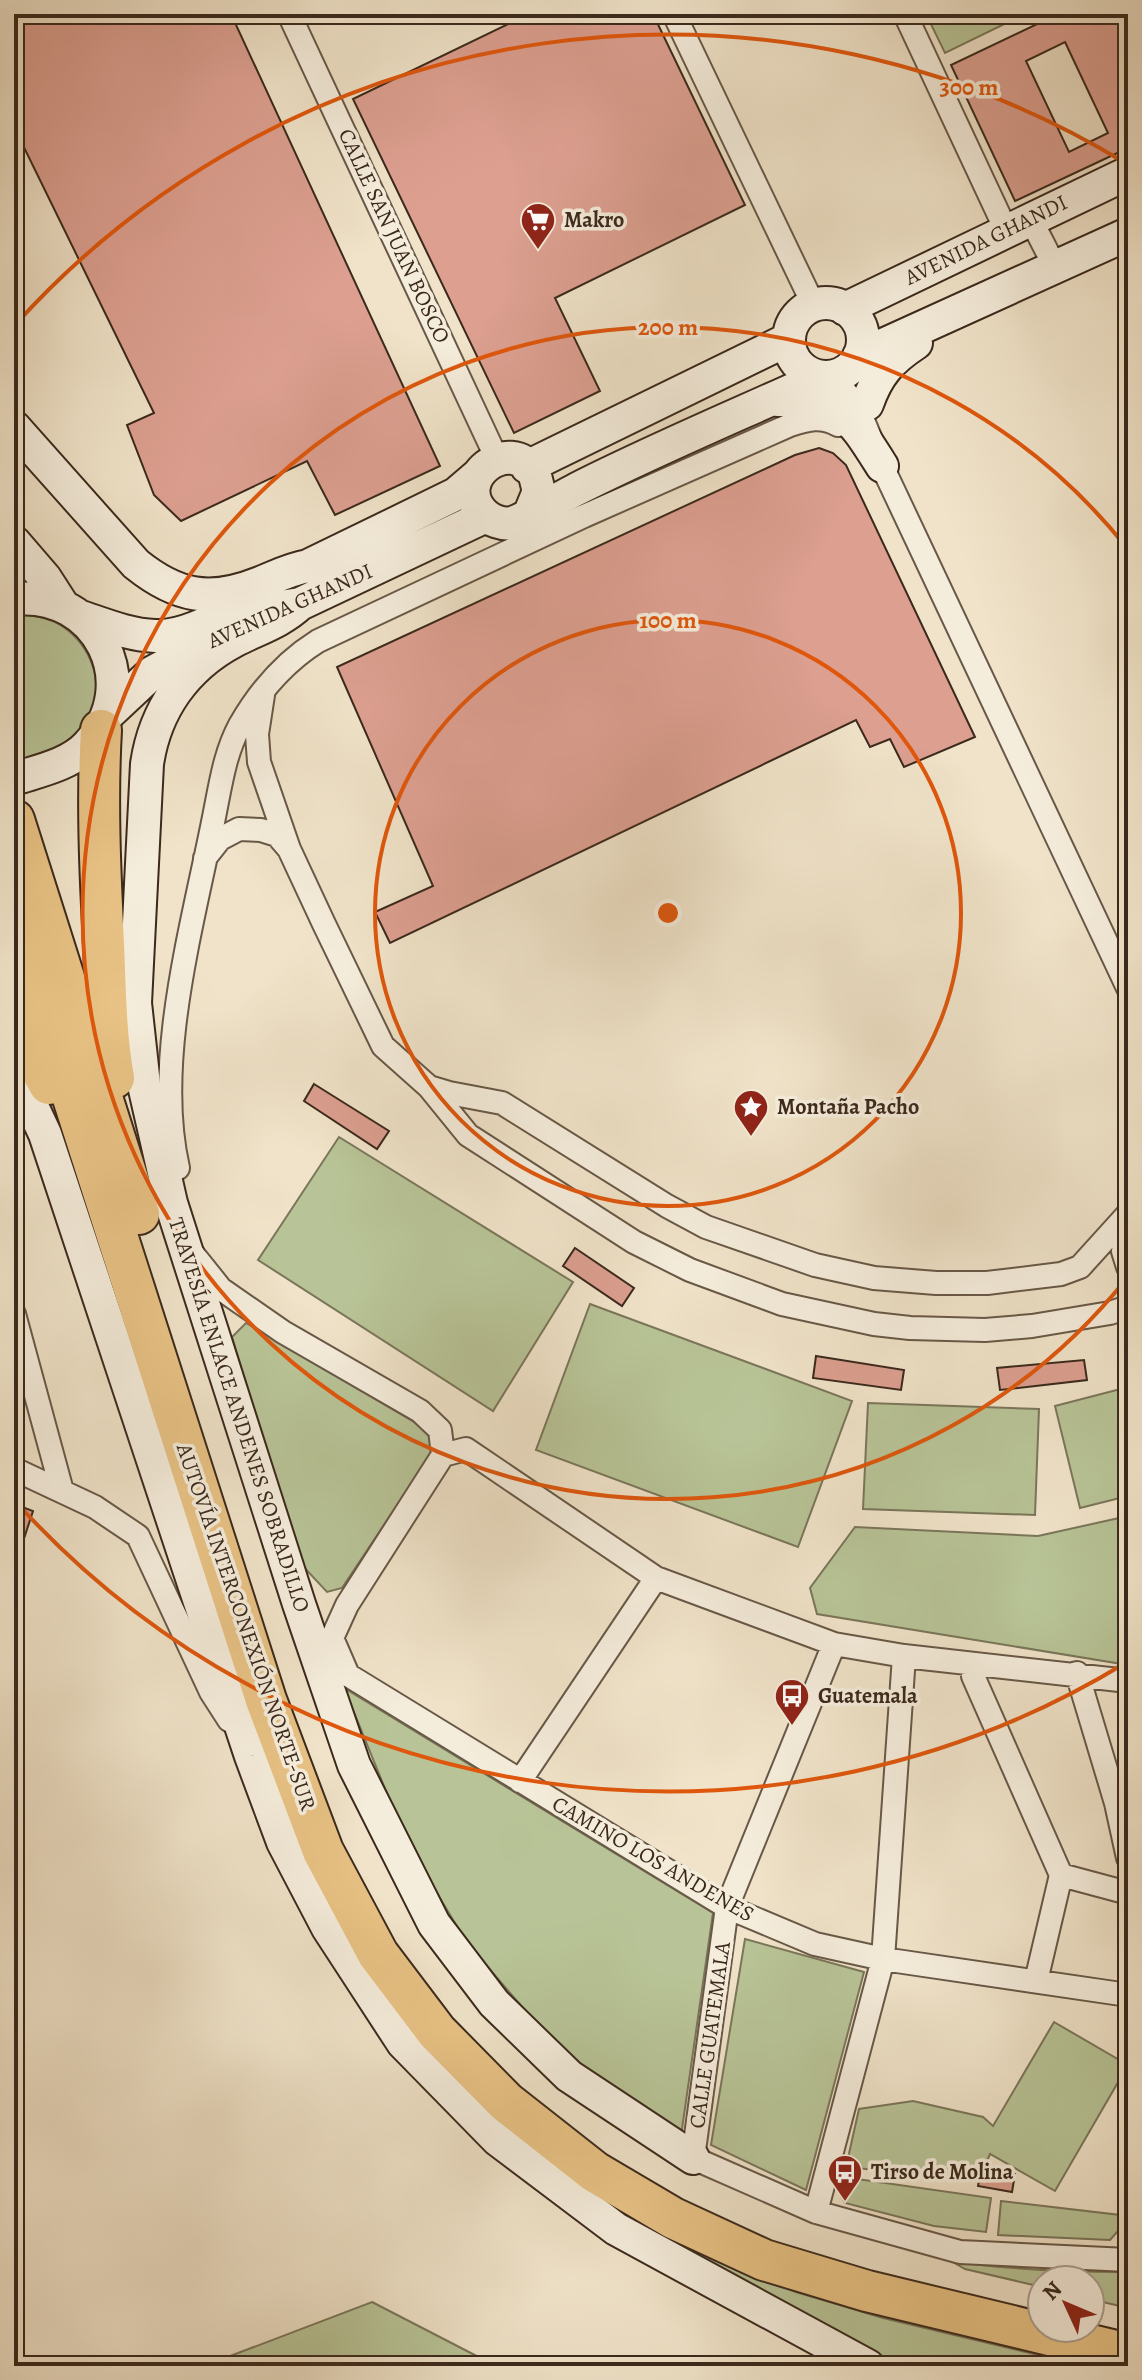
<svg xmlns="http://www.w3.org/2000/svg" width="1142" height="2380" font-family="Alegreya,serif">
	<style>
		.green { fill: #b8c497; stroke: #7a765a; stroke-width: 2 }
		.building { fill: #dc9f90; stroke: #3b291c; stroke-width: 2; fill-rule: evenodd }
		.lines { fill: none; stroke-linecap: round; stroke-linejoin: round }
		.street-casing { stroke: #685847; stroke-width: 26 }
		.secondary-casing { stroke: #3b291c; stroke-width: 36 }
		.highway-casing { stroke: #3b291c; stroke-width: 44 }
		.street { stroke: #f5eddc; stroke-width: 22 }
		.secondary { stroke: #f5eddc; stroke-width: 32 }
		.highway { stroke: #e8c284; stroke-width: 40 }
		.ring { fill: none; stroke: #df570d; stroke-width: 4 }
		.labels { text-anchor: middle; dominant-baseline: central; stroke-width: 7; stroke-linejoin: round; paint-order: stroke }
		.poi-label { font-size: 22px; font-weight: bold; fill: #3b291c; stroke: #f5eddc; text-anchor: start }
		.street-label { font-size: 22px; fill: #3b291c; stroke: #f5eddc }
		.centre { fill: #df570d; stroke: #f5eddc; stroke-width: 4 }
		.ring-label { font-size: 24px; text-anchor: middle; font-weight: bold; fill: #df570d; stroke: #f5eddc; stroke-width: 7; stroke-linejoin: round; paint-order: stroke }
	</style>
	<rect width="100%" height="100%" fill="#f0e3c9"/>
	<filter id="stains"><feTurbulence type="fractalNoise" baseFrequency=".0025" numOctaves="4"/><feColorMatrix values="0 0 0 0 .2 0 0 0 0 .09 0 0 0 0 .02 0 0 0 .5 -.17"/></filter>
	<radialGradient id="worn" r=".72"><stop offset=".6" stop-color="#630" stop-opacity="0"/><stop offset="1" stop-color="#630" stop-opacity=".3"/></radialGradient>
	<path class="green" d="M 926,14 L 1025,14 L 945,53 Z
		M 14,613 C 30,615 48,617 62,626 C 90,645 105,681 90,712 C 84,723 75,739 63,746 C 49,753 31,756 16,762 L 14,755 Z
		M 339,1137 L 573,1282 L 493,1411 L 258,1260 Z
		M 590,1304 L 852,1401 L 798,1547 L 536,1450 Z
		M 246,1323 L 431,1432 L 434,1450 L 342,1588 L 327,1592 L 299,1562 L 232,1337 Z
		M 1128,1387 L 1128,1496 L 1080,1508 L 1055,1406 Z
		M 868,1403 L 1039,1409 L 1035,1515 L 863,1509 Z
		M 1128,1516 L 1128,1665 L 817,1614 L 810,1588 L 855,1527 L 1038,1536 Z
		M 344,1688 L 713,1913 L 681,2136 L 563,2054 L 467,1943 L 408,1845 Z
		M 745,1939 L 864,1972 L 806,2190 L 711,2145 Z
		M 1054,2022 L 1128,2065 L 1055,2191 L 990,2154 L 979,2180 L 846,2167 L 859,2109 L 913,2101 L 983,2117 L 993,2126 Z
		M 843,2177 L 991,2198 L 986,2232 L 934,2226 L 845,2203 L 841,2196 Z
		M 1001,2201 L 1120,2215 L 1118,2231 L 1110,2240 L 998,2235 Z
		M 675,2243 L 796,2292 L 883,2318 L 1084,2366 L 897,2366 Z
		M 951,2261 C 1010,2270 1069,2272 1128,2272 L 1128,2308 L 1090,2299 L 1090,2280 L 1042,2280 L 1042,2287 L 965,2269 Z
		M 372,2302 L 496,2366 L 204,2366 Z"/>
	<path class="building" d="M 14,14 L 231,14 L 440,466 L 335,515 L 307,461 L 181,521 L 154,495 L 127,425 L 154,413 L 14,127 Z
		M 529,14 L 653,14 L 745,205 L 555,298 L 600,391 L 514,433 L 353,99 Z
		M 1058,14 L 1121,14 L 1128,28 L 1128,148 L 1015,201 L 951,65 ZM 1065,42 L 1108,133 L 1069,152 L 1026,61 Z
		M 819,448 L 833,453 L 846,465 L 975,737 L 904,767 L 890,739 L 870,747 L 856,720 L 390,943 L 375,912 L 433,886 L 337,667 L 795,455 Z
		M 314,1084 L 389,1131 L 377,1149 L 304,1101 Z
		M 575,1248 L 634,1288 L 622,1306 L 563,1266 Z
		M 816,1356 L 904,1370 L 901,1390 L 813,1378 Z
		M 1084,1360 L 1087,1380 L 1000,1390 L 997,1368 Z
		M 14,1504 L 33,1511 L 17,1560 L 14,1560 Z
		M 981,2169 L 1015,2174 L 1012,2192 L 978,2186 Z"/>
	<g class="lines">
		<g class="street-casing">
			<path id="street" d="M 289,14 L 497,459
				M 674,14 L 814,306
				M 905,14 L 1006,230
				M 1030,218 L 1055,267
				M 833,377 L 857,406 L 882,466 L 1128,988
				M 263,695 L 257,734 L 259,762 L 289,849 L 324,924 L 383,1046 L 429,1087 L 468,1135 L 634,1242 L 690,1270 L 782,1304 L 874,1324 L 910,1328 L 985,1330 L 1032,1326 L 1110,1313 L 1128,1307
				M 205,858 L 220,839 L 239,829 L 261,830 L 277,835 L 289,849
				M 429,1087 L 449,1093 L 502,1103 L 667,1206 L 706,1227 L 815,1265 L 874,1278 L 936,1283 L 987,1283 L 1061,1274 L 1080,1267 L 1128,1214
				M 178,1168 C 153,1059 194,921 215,812 C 221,782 225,753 240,725 C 259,692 286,661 318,641 L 584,516 L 790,425 C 809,419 821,416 838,425
				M 1128,1235 L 1123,1251 L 1128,1267
				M 193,1254 L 221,1289 L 283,1332 L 420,1411 L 440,1430 L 443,1455 L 347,1605 L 332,1638 L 348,1675 L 727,1907 L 815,1944 L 883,1959 L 1128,1995
				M 14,1314 L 62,1491
				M 443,1455 L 466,1449 L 656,1578 L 834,1644 L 904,1656 L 1128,1681
				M 14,1469 L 95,1507 L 138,1536 L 211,1692 L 229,1720
				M 834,1644 L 727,1907 L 693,2158 L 816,2212 L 960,2252 L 1128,2260
				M 975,1665 L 973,1676 L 1061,1875 L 1036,1981
				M 1077,1673 L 1116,1803 L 1128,1858
				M 520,1781 L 656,1578
				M 1061,1875 L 1128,1893
				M 816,2212 L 883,1959 L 904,1656"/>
		</g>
		<g class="secondary-casing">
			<path id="secondary" d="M789 340a37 37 0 1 1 74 0a37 37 0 1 1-74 0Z
				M 845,309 L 1128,173
				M 859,356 L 1128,234
				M 778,400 C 842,401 849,414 882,466
				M 867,404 C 877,375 890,360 916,343
				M 14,427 L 136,564 C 177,597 210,603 260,583 C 277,576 291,569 308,566 L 456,494 L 477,476
				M 527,467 L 789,339
				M 530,513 L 539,491 C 537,485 536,478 534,473 C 510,433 449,480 484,514 C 490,520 502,525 512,523 C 526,519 561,497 577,489 C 656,449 740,414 821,377
				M 14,542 L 45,578 L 63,606
				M 14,599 C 98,590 145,685 87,746 C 69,765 38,771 14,779
				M 300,604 C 281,622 257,629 234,641 C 185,667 155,710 147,764 L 135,1003 L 144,1085 L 171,1203 L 299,1604 L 354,1765 L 434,1924 L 494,2003 L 569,2076 L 693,2158
				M 281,607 L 300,604 L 486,516
				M 81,617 C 105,625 129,635 155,636 C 189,638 225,612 254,598
				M 107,715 L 153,672 L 210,641
				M 14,1068 L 45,1134 L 251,1756 L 283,1842 L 328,1928 L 403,2043 L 498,2140 L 616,2229 L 868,2366"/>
		</g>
		<g class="highway-casing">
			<path id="highway" d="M 101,730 C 97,801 100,872 104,944 C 106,989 106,1034 114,1078
				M 14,820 L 139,1214
				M 14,914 L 266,1700 L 323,1851 L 378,1954 L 437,2032 L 506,2102 L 595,2172 L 673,2218 L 764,2260 L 867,2291 L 1128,2354
				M 14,1021 L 49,1084"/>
		</g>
		<use href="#street" class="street"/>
		<use href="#secondary" class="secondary"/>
		<use href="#highway" class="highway"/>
	</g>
	<g class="ring">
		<circle cx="668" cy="913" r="293"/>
		<path d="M1127 1278A586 586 0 1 1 1127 548"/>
		<path d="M1127 1662A879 879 0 0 1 15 1501M15 325A879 879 0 0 1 1127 164"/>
	</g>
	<defs>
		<g id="supermarket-pin" transform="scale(1.8)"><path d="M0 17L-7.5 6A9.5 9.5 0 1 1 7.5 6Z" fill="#8f2418" stroke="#f5eddc"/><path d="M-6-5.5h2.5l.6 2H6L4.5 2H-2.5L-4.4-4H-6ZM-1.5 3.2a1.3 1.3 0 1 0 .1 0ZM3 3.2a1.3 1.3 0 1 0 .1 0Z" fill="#fff"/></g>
		<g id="sight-pin" transform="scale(1.8)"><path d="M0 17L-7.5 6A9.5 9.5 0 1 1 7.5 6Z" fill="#8f2418" stroke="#f5eddc"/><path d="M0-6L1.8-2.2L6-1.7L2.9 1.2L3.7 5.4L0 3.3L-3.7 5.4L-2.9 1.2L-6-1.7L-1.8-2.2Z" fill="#fff"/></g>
		<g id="bus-pin" transform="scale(1.8)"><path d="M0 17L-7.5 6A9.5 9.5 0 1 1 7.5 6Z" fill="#8f2418" stroke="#f5eddc"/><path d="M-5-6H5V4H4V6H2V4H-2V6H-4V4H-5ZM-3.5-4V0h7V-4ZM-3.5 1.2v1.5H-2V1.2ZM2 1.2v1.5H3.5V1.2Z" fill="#fff"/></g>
	</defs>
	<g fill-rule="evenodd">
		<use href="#supermarket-pin" x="538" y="220"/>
		<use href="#sight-pin" x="751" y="1107"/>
		<use href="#bus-pin" x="792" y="1696"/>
		<use href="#bus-pin" x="845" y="2172"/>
	</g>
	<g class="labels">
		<g class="poi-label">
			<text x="564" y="220">Makro</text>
			<text x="777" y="1107">Montaña Pacho</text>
			<text x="818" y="1696">Guatemala</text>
			<text x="871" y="2172">Tirso de Molina</text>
		</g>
		<g class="street-label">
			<text transform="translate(394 236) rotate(65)">CALLE SAN JUAN BOSCO</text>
			<text transform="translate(986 240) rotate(-26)">AVENIDA GHANDI</text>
			<text transform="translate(290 606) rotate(-24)">AVENIDA GHANDI</text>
			<text transform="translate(239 1415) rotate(72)">TRAVESÍA ENLACE ANDENES SOBRADILLO</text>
			<text transform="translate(246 1627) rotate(71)">AUTOVÍA INTERCONEXIÓN NORTE-SUR</text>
			<text transform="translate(653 1859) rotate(30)">CAMINO LOS ANDENES</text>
			<text transform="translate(710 2035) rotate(-82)">CALLE GUATEMALA</text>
		</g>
	</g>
	<circle cx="668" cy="913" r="12" class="centre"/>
	<g class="ring-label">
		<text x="969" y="95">300 m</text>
		<text x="668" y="335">200 m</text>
		<text x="668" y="628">100 m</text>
	</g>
	<rect width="1142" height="2380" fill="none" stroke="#f0e3c9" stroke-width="48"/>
	<rect x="16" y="16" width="1110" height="2348" fill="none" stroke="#3b291c" stroke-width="4"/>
	<rect x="24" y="24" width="1094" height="2332" fill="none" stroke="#3b291c" stroke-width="2"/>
	<g transform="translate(1066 2304) rotate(314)"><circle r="38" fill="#f5eddc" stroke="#ab9f8f" stroke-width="2"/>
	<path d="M0-6L14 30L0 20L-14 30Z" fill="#8f2418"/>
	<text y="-12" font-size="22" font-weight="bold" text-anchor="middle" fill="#3b291c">N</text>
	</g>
	<rect width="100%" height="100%" filter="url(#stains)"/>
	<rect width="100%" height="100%" fill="url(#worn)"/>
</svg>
